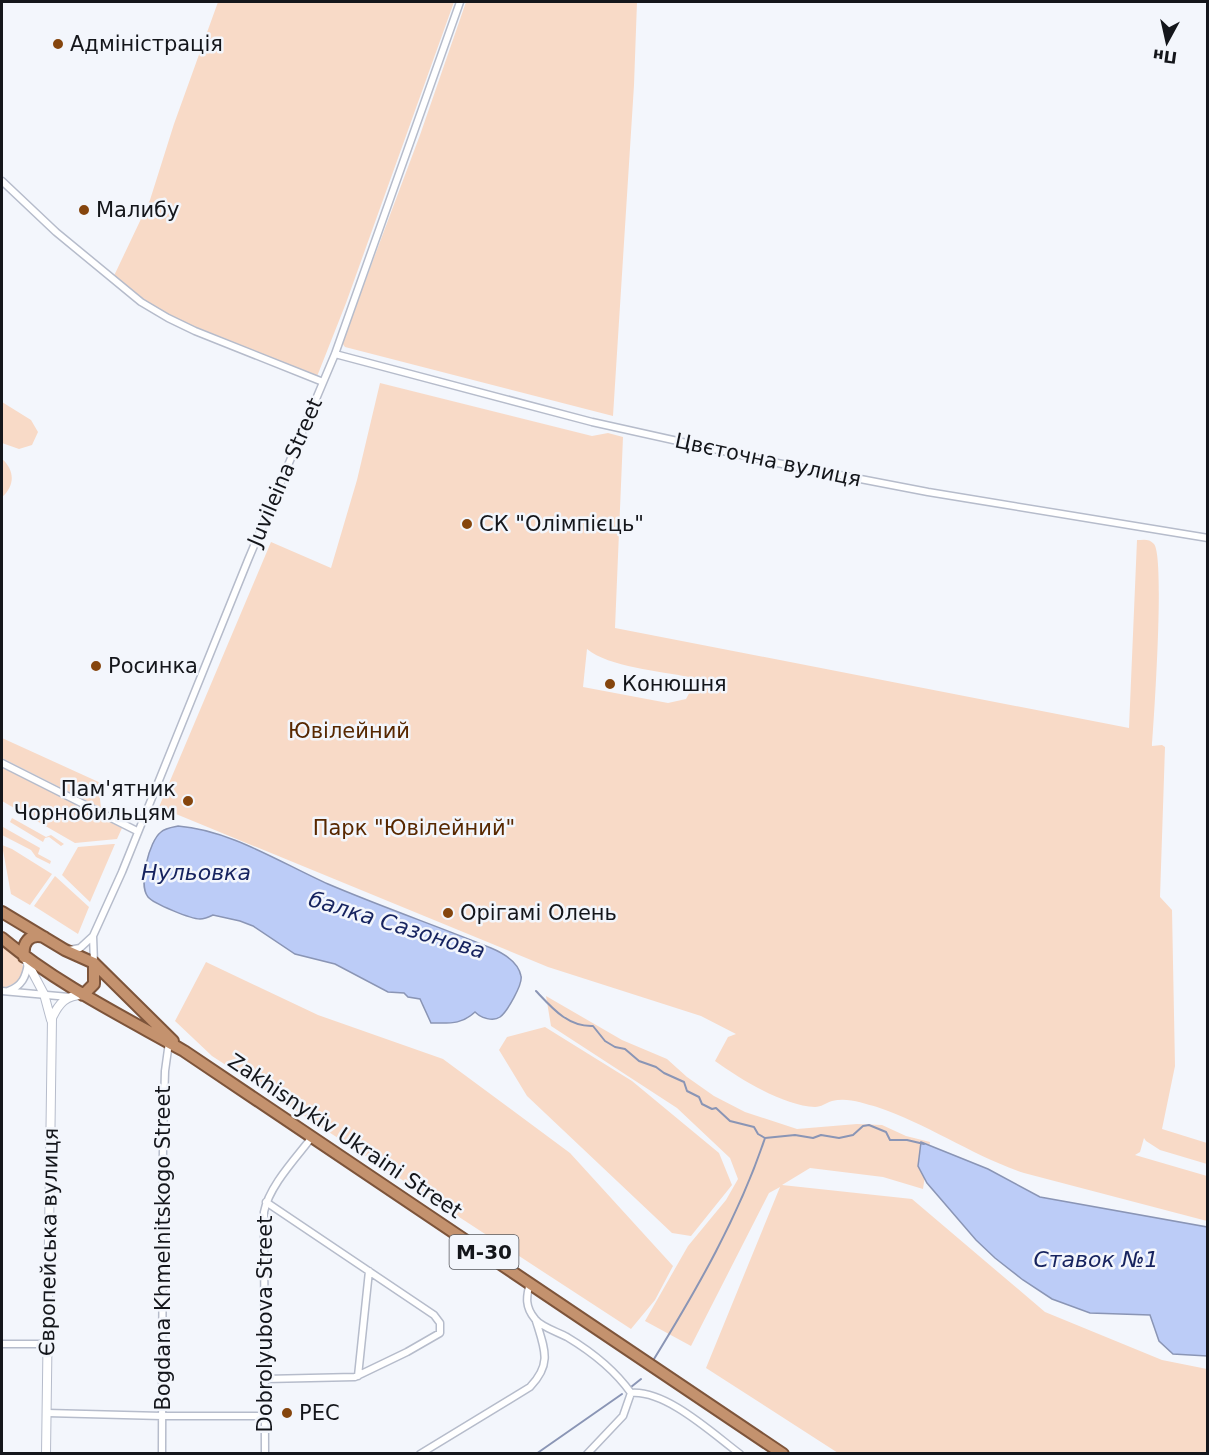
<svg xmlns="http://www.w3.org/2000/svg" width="1209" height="1455" font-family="'DejaVu Sans',sans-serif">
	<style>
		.green { fill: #f8dac7; fill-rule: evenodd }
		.water { fill: #bcccf7; stroke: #8a95b5; stroke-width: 1.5 }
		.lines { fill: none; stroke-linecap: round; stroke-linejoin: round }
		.stream { stroke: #8a95b5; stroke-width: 2 }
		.minor-casing { stroke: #b6bccb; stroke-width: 9 }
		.tertiary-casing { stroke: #b6bccb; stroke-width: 10 }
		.trunk-casing { stroke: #7d543a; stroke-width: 14 }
		.minor { stroke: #fff; stroke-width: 6 }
		.tertiary { stroke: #fff; stroke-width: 8 }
		.trunk { stroke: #c4926e; stroke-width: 10 }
		.poi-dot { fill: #85450d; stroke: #f3f6fc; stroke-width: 2 }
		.labels { text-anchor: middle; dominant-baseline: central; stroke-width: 5; stroke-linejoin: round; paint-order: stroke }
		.shield { fill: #f3f6fc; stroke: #57595e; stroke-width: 1.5 }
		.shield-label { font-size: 20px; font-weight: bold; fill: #14161b }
		.poi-label { font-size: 21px; fill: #14161b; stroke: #f3f6fc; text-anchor: start }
		.street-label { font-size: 21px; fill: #14161b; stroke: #f3f6fc }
		.park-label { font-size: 21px; fill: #582800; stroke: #f3f6fc }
		.water-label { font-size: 22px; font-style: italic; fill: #16235f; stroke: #f3f6fc }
	</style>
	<rect width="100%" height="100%" fill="#f3f6fc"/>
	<path class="green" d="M 218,2 L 454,2 L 346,303 L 316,379 L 168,318 L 112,280 L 150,200 L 174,124 Z
		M 466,2 L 637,2 L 634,85 L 613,416 L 345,347 L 342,343 L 420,135 Z
		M 380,383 L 592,436 L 608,433 L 623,437 L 615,628 L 1129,728 L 1137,540 C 1143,540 1149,538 1154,544 C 1165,557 1154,720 1152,746 L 1162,745 L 1165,747 L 1160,897 L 1172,910 L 1175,1066 L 1162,1129 L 1207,1143 L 1207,1164 L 1160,1150 L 1146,1141 L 1144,1138 L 1140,1152 L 1135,1155 L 1207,1176 L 1207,1221 L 1024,1173 C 973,1156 928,1124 877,1107 C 863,1103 847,1097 832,1101 C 826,1103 821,1107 815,1107 C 784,1106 740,1079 715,1061 L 728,1037 L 736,1034 L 701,1016 L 548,967 L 159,807 L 271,542 L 331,568 L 357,480 ZM 587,649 C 609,667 660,671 689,677 L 692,688 L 686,699 L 668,703 L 583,687 Z
		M 2,402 L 31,420 L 38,432 L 32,445 L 19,449 L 2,443 Z
		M 2,459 C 15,470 15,486 2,497 Z
		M 2,738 L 103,784 L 99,790 L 101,808 L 2,758 Z
		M 2,766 L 85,809 L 102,815 L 104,818 L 122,828 L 117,839 L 75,843 L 2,801 Z
		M 12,818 L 46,837 L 51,835 L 64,844 L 61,846 L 49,837 L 45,838 L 43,842 L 10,822 Z
		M 3,827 L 40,848 L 38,854 L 51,861 L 50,864 L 36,857 L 31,850 L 2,835 Z
		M 113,844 L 115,844 L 90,902 L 62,875 L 78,847 Z
		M 2,845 L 12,849 L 52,874 L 30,905 L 11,894 Z
		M 55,876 L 89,907 L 78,934 L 34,906 Z
		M 2,946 L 21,962 L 25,970 L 21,980 L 2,989 Z
		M 206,962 L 318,1015 L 443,1059 L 570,1153 L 673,1266 L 655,1300 L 631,1329 L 212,1056 L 175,1021 Z
		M 546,996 L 622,1040 L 667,1059 L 687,1077 L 714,1096 L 745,1112 L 797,1129 L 857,1124 L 882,1125 L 906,1136 L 930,1142 L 923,1189 L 883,1177 L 810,1168 L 782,1185 L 912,1199 L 1045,1312 L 1162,1360 L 1207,1369 L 1207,1453 L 838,1453 L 706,1368 L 780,1187 L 769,1193 L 691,1346 L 645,1321 L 688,1246 L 726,1200 L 738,1179 L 730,1158 L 677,1108 L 551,1026 Z
		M 545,1027 L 632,1081 L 719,1153 L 732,1185 L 691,1236 L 672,1233 L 527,1096 L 499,1050 L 507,1037 Z"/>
	<path class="water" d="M 178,826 C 230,830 281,863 328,884 C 382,907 437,926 491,948 C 503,953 518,961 521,976 C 523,984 507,1012 500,1017 C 493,1022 481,1018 475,1012 C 461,1025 450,1023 431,1023 L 420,999 L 408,997 L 404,993 L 388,992 L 335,964 L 295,954 L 253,926 L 240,921 L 213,915 C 209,917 205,919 200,919 C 191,919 154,904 148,897 C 138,885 149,841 161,832 C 165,828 173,827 178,826 Z
		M 921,1142 L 988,1169 L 1040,1197 L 1207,1227 L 1207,1356 L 1173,1354 L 1159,1341 L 1150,1315 L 1090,1313 L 1052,1299 L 1023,1280 L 995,1258 L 976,1240 L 927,1183 L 918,1166 Z"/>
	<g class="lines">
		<path class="stream" d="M 536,991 C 552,1008 568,1027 593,1026 L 605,1041 L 615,1047 L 625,1049 L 639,1061 L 656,1067 L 664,1073 L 684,1082 L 687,1091 L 699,1097 L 702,1104 L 712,1109 L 716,1108 L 730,1121 L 754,1127 L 758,1134 L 765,1138 L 795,1135 L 813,1138 L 821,1135 L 839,1138 L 853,1135 L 863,1126 L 869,1125 L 886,1132 L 890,1140 L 907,1140 L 924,1144
			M 654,1359 C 697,1289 739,1216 765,1138
			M 631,1387 L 641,1379
			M 536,1454 L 622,1394"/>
		<g class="minor-casing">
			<path id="minor" d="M 2,181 L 56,232 L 141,302 L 168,318 L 195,331 L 323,382
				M 335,354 L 592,422 L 772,462 L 928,492 L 1208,538
				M 2,763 L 137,831
				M 69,950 L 80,948 L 93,936
				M 94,963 L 93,936 L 122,872 L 248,560 L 335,354 L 460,2
				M 2,991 L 69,997
				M 8,991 C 22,986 26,977 28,963
				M 530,1283 C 526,1297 525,1307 535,1319 C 541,1327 558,1332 567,1337 C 592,1352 614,1369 631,1393
				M 2,1344 L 47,1344
				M 358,1376 L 369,1271
				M 265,1379 L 355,1377 L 407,1352 L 440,1333 L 440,1323 L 434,1315 L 266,1202
				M 631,1393 C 666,1390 712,1433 740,1454
				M 47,1413 L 162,1416 L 265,1416
				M 162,1454 L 163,1138 L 165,1071 L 169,1042
				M 265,1454 L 264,1212 C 269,1186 296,1158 312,1137
				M 420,1454 L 530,1387 C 552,1364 545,1350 536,1321
				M 587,1454 L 623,1416 L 631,1393"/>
		</g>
		<g class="tertiary-casing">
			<path id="tertiary" d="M 26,960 L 44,994 L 51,1020
				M 46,1454 L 52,1018 C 59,1003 66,995 83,995"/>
		</g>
		<g class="trunk-casing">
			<path id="trunk" d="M 2,912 L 65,950 L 94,963 L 173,1041
				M 2,938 C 57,984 122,1016 184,1051 L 783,1454
				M 24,957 C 22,943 29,933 44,937
				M 83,995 L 94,984 L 94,963"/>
		</g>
		<use href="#minor" class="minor"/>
		<use href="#tertiary" class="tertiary"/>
		<use href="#trunk" class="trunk"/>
	</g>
	<g class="poi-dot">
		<circle cx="58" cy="44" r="6"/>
		<circle cx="84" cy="210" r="6"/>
		<circle cx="467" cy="524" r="6"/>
		<circle cx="96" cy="666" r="6"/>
		<circle cx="610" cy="684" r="6"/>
		<circle cx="188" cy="801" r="6"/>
		<circle cx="448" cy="913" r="6"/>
		<circle cx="287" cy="1413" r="6"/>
	</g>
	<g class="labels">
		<rect class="shield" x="449.5" y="1235" width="69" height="34" rx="4.5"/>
		<g class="shield-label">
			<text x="484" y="1252">М-30</text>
		</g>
		<g class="poi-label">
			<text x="70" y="44">Адміністрація</text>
			<text x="96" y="210">Малибу</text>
			<text x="479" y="524">СК "Олімпієць"</text>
			<text x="108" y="666">Росинка</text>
			<text x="622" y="684">Конюшня</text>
			<text x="176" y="789" text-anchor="end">Пам'ятник<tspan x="176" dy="24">Чорнобильцям</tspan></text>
			<text x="460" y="913">Орігамі Олень</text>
			<text x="299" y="1413">РЕС</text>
		</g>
		<g class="street-label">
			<text transform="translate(768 460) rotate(12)">Цвєточна вулиця</text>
			<text transform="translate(285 472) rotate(-67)">Juvileina Street</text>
			<text transform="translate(345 1136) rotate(34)">Zakhisnykiv Ukraini Street</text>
			<text transform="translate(49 1242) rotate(-89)">Європейська вулиця</text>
			<text transform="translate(163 1248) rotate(-90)">Bogdana Khmelnitskogo Street</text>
			<text transform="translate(265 1324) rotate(-90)">Dobrolyubova Street</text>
		</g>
		<g class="park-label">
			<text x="349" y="731">Ювілейний</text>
			<text x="414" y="828">Парк "Ювілейний"</text>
		</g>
		<g class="water-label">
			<text x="196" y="872">Нульовка</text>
			<text transform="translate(397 925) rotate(17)">балка Сазонова</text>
			<text x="1096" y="1259">Ставок №1</text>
		</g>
	</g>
	<rect width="1209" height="1455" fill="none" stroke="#14161b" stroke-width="6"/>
	<g transform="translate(1167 42) rotate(188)" stroke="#f3f6fc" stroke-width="4.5" paint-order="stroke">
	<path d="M0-4.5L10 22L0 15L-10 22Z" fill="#14161b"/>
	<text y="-9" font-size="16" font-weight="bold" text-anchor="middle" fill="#14161b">Пн</text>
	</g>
</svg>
